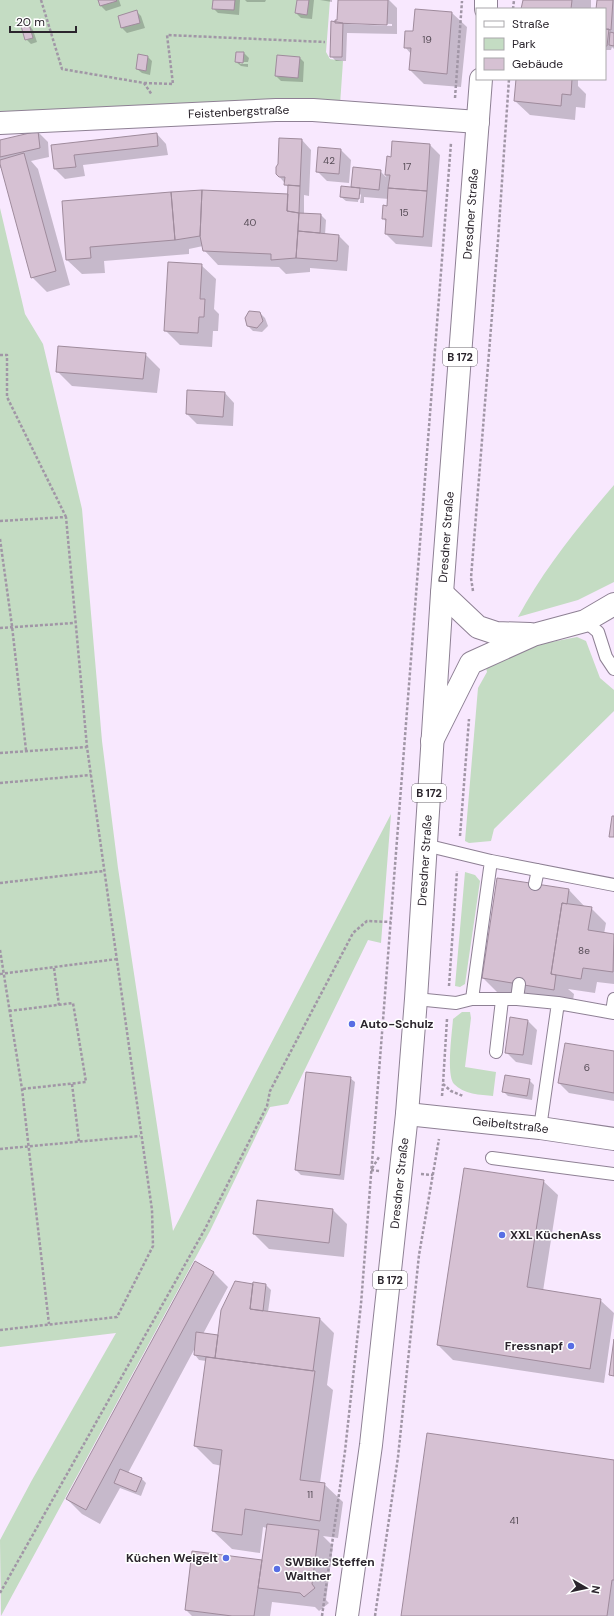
<svg xmlns="http://www.w3.org/2000/svg" width="614" height="1616" font-family="'DM Sans',sans-serif">
	<style>
		.green { fill: #c4dcc3 }
		.shadow { fill: #0003; fill-rule: evenodd }
		.building { fill: #d6c1d3; stroke: #9f8b9c }
		.lines { fill: none; stroke-linecap: round; stroke-linejoin: round }
		.service-casing { stroke: #8e8094; stroke-width: 14 }
		.minor-casing { stroke: #8e8094; stroke-width: 24 }
		.tertiary-casing { stroke: #8e8094; stroke-width: 24 }
		.primary-casing { stroke: #8e8094; stroke-width: 24 }
		.path { stroke: #a196a6; stroke-width: 2.5; stroke-dasharray: 3 2; stroke-linecap: butt }
		.service { stroke: #fff; stroke-width: 12 }
		.minor { stroke: #fff; stroke-width: 22 }
		.tertiary { stroke: #fff; stroke-width: 22 }
		.primary { stroke: #fff; stroke-width: 22 }
		.poi-dot { fill: #586ee4; stroke: #fff; stroke-width: 1.5 }
		.labels { text-anchor: middle; dominant-baseline: central; stroke-width: 3; stroke-linejoin: round; paint-order: stroke }
		.number-label { font-size: 10px; fill: #564c56 }
		.shield { fill: #fff; stroke: #6b666c; stroke-width: 1 }
		.shield-label { font-size: 11px; font-weight: bold; fill: #2b252d }
		.street-label { font-size: 12px; fill: #2b252d; stroke: #fff }
		.poi-label { font-size: 12px; font-weight: bold; fill: #2b252d; stroke: #fff; text-anchor: start }
	</style>
	<rect width="100%" height="100%" fill="#f8e8fe"/>
	<path class="green" d="M 0,0 L 330,0 L 326,52 L 330,59 L 343,61 L 340,105 L 0,115 Z
		M 0,208 L 25,314 L 43,344 L 82,509 L 102,741 L 118,868 L 173,1231 L 391,814 L 381,943 L 368,940 L 288,1104 L 270,1107 L 210,1231 L 1,1616 L 0,1540 L 32,1480 L 116,1333 L 0,1347 Z
		M 614,485 L 614,582 L 578,600 L 518,617 C 544,569 578,527 614,485 Z
		M 577,637 L 586,641 L 600,678 L 614,690 L 614,711 L 494,829 L 491,841 L 469,843 L 465,841 L 478,688 L 487,672 L 485,664 L 505,651 Z
		M 465,872 L 475,875 L 480,881 L 465,984 L 460,987 L 455,986 Z
		M 462,1012 L 470,1012 L 471,1018 L 465,1067 L 496,1072 L 493,1096 C 481,1095 463,1094 454,1084 C 446,1075 452,1033 453,1019 Z"/>
	<path class="shadow" d="M 99,0 L 119,0 L 121,6 L 106,11 L 101,6 Z
		M 214,0 L 240,0 L 239,15 L 218,13 L 213,8 Z
		M 245,0 L 266,0 L 265,2 L 247,2 Z
		M 298,0 L 314,0 L 312,19 L 301,18 L 296,13 Z
		M 320,0 L 332,0 L 332,2 Z
		M 339,0 L 389,0 L 397,8 L 397,34 L 347,33 L 346,61 L 336,61 L 331,56 L 338,21 ZM 347,22 L 392,24 L 392,26 L 347,24 Z
		M 524,0 L 591,0 L 591,9 L 523,9 Z
		M 598,0 L 614,0 L 614,49 L 612,47 L 611,50 L 605,50 L 605,9 L 597,9 Z
		M 416,10 L 452,13 L 467,27 L 461,87 L 424,84 L 410,70 L 411,54 L 405,47 L 414,32 Z
		M 137,12 L 141,16 L 145,28 L 127,33 L 122,28 L 119,16 Z
		M 29,25 L 33,30 L 37,42 L 31,44 L 26,39 Z
		M 244,53 L 249,58 L 248,62 L 240,62 L 240,64 L 248,64 L 248,67 L 241,66 L 236,62 Z
		M 147,56 L 152,61 L 150,75 L 142,73 L 137,69 Z
		M 299,57 L 304,62 L 303,82 L 281,81 L 276,76 Z
		M 517,79 L 578,79 L 578,86 L 586,94 L 585,108 L 576,107 L 575,120 L 530,115 L 515,101 Z
		M 38,132 L 48,142 L 49,157 L 31,161 L 38,169 L 70,285 L 47,292 L 32,277 L 2,168 L 0,168 L 0,141 Z
		M 157,134 L 166,144 L 168,155 L 83,165 L 85,176 L 65,179 L 55,169 L 52,146 Z
		M 302,140 L 311,150 L 309,196 L 304,195 L 304,214 L 321,215 L 326,220 L 325,235 L 339,236 L 349,246 L 347,271 L 310,268 L 310,272 L 286,274 L 279,267 L 218,265 L 204,250 L 203,246 L 189,249 L 189,254 L 104,261 L 105,273 L 82,274 L 67,260 L 63,202 L 289,197 L 289,188 L 277,174 Z
		M 393,142 L 430,145 L 440,155 L 432,247 L 396,244 L 386,234 L 387,223 L 383,218 L 388,207 L 389,199 L 364,197 L 364,203 L 360,203 L 361,195 L 359,193 L 358,202 L 346,201 L 341,197 L 352,188 L 354,169 L 380,171 L 386,177 L 388,157 L 392,158 Z
		M 319,148 L 341,150 L 351,160 L 349,183 L 327,181 L 317,171 Z
		M 201,265 L 216,279 L 214,309 L 219,314 L 218,331 L 213,331 L 212,347 L 180,345 L 165,330 Z
		M 260,313 L 265,318 L 268,326 L 262,332 L 253,331 L 248,326 Z
		M 145,354 L 160,369 L 157,393 L 72,386 L 57,371 Z
		M 225,393 L 234,403 L 233,426 L 197,424 L 187,414 Z
		M 498,879 L 569,890 L 586,908 L 591,908 L 606,923 L 604,934 L 614,935 L 614,984 L 597,982 L 595,993 L 568,989 L 574,994 L 572,1007 L 501,996 L 483,978 Z
		M 528,1021 L 537,1030 L 532,1065 L 516,1062 L 506,1052 Z
		M 614,1052 L 614,1101 L 569,1093 L 559,1083 Z
		M 350,1078 L 355,1082 L 344,1180 L 301,1175 L 296,1170 Z
		M 529,1080 L 534,1085 L 532,1100 L 508,1096 L 503,1091 Z
		M 543,1181 L 558,1195 L 543,1291 L 600,1300 L 614,1313 L 604,1383 L 453,1360 L 438,1345 Z
		M 333,1210 L 347,1224 L 344,1257 L 269,1249 L 254,1234 Z
		M 195,1263 L 214,1273 L 228,1287 L 203,1334 L 218,1337 L 252,1285 L 266,1285 L 271,1290 L 268,1312 L 320,1319 L 334,1333 L 327,1385 L 333,1390 L 320,1483 L 324,1484 L 343,1502 L 338,1538 L 323,1536 L 333,1546 L 326,1600 L 329,1603 L 319,1611 L 315,1607 L 272,1602 L 270,1616 L 192,1616 L 186,1610 L 263,1561 L 267,1528 L 263,1527 L 260,1553 L 232,1549 L 213,1531 L 222,1466 L 213,1464 L 195,1446 L 206,1361 L 199,1360 L 195,1355 L 195,1348 L 128,1473 L 142,1479 L 146,1483 L 141,1496 L 120,1488 L 100,1524 L 82,1514 L 67,1499 Z
		M 614,1461 L 614,1616 L 402,1616 Z"/>
	<path class="building" d="M 98,0 L 116,0 L 117,1 L 100,6 Z
		M 213,0 L 235,0 L 234,10 L 212,9 Z
		M 297,0 L 309,0 L 307,15 L 295,13 Z
		M 338,0 L 388,0 L 387,25 L 335,23 L 335,20 L 337,20 Z
		M 523,0 L 572,0 L 571,9 L 521,9 Z
		M 597,0 L 613,0 L 611,30 L 605,29 L 605,9 L 596,9 Z
		M 415,9 L 452,12 L 447,74 L 409,70 L 411,48 L 404,48 L 405,31 L 413,31 Z
		M 137,10 L 140,23 L 121,28 L 118,16 Z
		M 331,21 L 343,23 L 342,57 L 330,57 Z
		M 29,24 L 33,38 L 25,40 L 21,26 Z
		M 605,29 L 609,29 L 607,46 L 605,46 Z
		M 610,32 L 614,33 L 614,46 L 609,45 Z
		M 236,52 L 244,52 L 243,63 L 235,62 Z
		M 138,54 L 148,56 L 146,71 L 136,69 Z
		M 277,55 L 300,57 L 298,78 L 275,76 Z
		M 516,79 L 572,79 L 571,95 L 562,94 L 561,106 L 514,101 Z
		M 38,131 L 40,148 L 0,157 L 0,140 Z
		M 157,133 L 158,146 L 74,155 L 76,167 L 54,169 L 51,145 Z
		M 279,138 L 302,139 L 300,186 L 284,185 L 285,177 L 279,177 L 276,174 L 276,167 L 278,164 Z
		M 392,141 L 430,144 L 427,191 L 388,188 L 390,175 L 385,175 L 387,156 L 391,157 Z
		M 318,147 L 341,149 L 339,174 L 316,172 Z
		M 24,153 L 56,271 L 31,278 L 0,164 L 0,160 Z
		M 353,167 L 381,170 L 379,190 L 351,187 Z
		M 288,185 L 300,186 L 299,213 L 287,211 Z
		M 341,186 L 360,188 L 359,199 L 340,197 Z
		M 388,188 L 427,191 L 423,237 L 385,234 L 386,219 L 382,219 L 383,205 L 387,206 Z
		M 202,190 L 200,236 L 175,240 L 171,192 Z
		M 202,190 L 288,194 L 287,211 L 299,213 L 296,258 L 271,260 L 271,254 L 203,251 L 200,236 Z
		M 171,192 L 175,240 L 90,247 L 91,258 L 66,260 L 62,201 Z
		M 299,213 L 321,214 L 320,233 L 298,231 Z
		M 298,231 L 339,235 L 337,261 L 296,258 Z
		M 168,262 L 202,264 L 200,299 L 205,299 L 204,317 L 199,317 L 198,333 L 164,331 Z
		M 249,311 L 260,312 L 263,321 L 257,328 L 247,326 L 245,318 Z
		M 58,346 L 146,353 L 143,379 L 56,372 Z
		M 187,390 L 225,392 L 223,417 L 186,414 Z
		M 612,816 L 614,816 L 614,837 L 609,837 Z
		M 497,878 L 569,889 L 567,904 L 562,903 L 551,974 L 556,975 L 554,990 L 482,978 Z
		M 562,903 L 592,907 L 588,930 L 614,934 L 613,972 L 583,968 L 581,979 L 551,974 Z
		M 510,1017 L 528,1020 L 523,1055 L 505,1053 Z
		M 565,1043 L 614,1051 L 614,1093 L 558,1083 Z
		M 306,1072 L 351,1077 L 340,1175 L 295,1170 Z
		M 505,1075 L 530,1079 L 527,1096 L 502,1092 Z
		M 464,1168 L 544,1180 L 527,1287 L 601,1299 L 590,1369 L 437,1345 Z
		M 257,1200 L 333,1209 L 329,1243 L 253,1234 Z
		M 195,1261 L 214,1272 L 86,1510 L 66,1499 Z
		M 235,1281 L 253,1284 L 250,1309 L 320,1318 L 313,1371 L 215,1358 L 221,1310 Z
		M 253,1282 L 266,1284 L 263,1311 L 250,1309 Z
		M 196,1332 L 218,1335 L 215,1358 L 194,1355 Z
		M 614,1339 L 614,1376 L 609,1375 Z
		M 206,1357 L 315,1371 L 300,1480 L 325,1483 L 320,1521 L 245,1509 L 242,1535 L 212,1531 L 222,1450 L 194,1446 Z
		M 427,1433 L 614,1460 L 614,1580 L 612,1580 L 607,1616 L 401,1616 Z
		M 120,1469 L 142,1478 L 136,1492 L 114,1483 Z
		M 267,1524 L 319,1530 L 312,1584 L 315,1588 L 304,1597 L 300,1593 L 258,1588 Z
		M 192,1551 L 262,1560 L 254,1616 L 232,1616 L 185,1610 Z"/>
	<g class="lines">
		<g class="service-casing">
			<path id="service" d="M 585,621 L 598,632 L 606,657 L 614,669
				M 425,845 L 491,861 L 614,885
				M 535,884 L 538,870
				M 416,999 L 456,1003 L 472,999 L 517,999 L 558,1003
				M 472,999 L 491,861
				M 517,999 L 519,984
				M 612,1012 L 614,999
				M 496,1052 L 502,1000
				M 540,1128 L 558,1003 L 614,1013
				M 492,1158 L 614,1174"/>
		</g>
		<g class="minor-casing">
			<g id="minor">
				<path id="s1" d="M 0,123 L 276,110 L 313,110 L 478,122"/>
				<path id="s2" d="M 407,1114 L 540,1128 L 614,1139"/>
			</g>
		</g>
		<g class="tertiary-casing">
			<path id="tertiary" d="M 442,593 L 478,627 L 496,633 L 530,634
				M 432,741 L 471,663 L 533,635 L 585,621 L 614,604"/>
		</g>
		<g class="primary-casing">
			<g id="primary">
				<path d="M 486,9 L 486,0"/>
				<path id="s3" d="M 347,1616 L 371,1445 L 407,1114 L 416,999 L 442,593 L 481,79"/>
			</g>
		</g>
		<path class="path" d="M 41,0 L 62,69 L 144,83 L 152,95
			M 513,9 L 514,0
			M 144,83 L 173,84 L 167,35 L 325,42
			M 455,98 L 462,1
			M 0,355 L 7,355 L 7,397 L 66,517
			M 0,521 L 66,517 L 87,747 L 152,1210 L 153,1246 L 117,1317 L 0,1330
			M 0,539 L 12,626 L 26,750
			M 473,591 L 471,578 L 498,240 L 509,79
			M 0,628 L 74,623
			M 0,753 L 87,747
			M 0,783 L 91,775
			M 460,836 L 469,719
			M 0,883 L 104,871
			M 0,950 L 22,1089 L 49,1324
			M 54,968 L 59,1005
			M 0,974 L 117,959
			M 449,986 L 457,871
			M 9,1011 L 73,1003 L 86,1082 L 22,1089
			M 447,1019 L 443,1084 L 451,1091 L 463,1096
			M 72,1084 L 79,1141
			M 442,1096 L 443,1084
			M 0,1149 L 140,1136
			M 379,1171 L 371,1170 L 379,1157
			M 421,1174 L 433,1175
			M 0,1593 L 205,1229 L 267,1106 L 270,1091 L 353,933 L 367,921 L 391,922
			M 322,1616 L 345,1451 L 361,1304 L 451,143
			M 375,1616 L 398,1457 L 419,1255 L 439,1139"/>
		<use href="#service" class="service"/>
		<use href="#minor" class="minor"/>
		<use href="#tertiary" class="tertiary"/>
		<use href="#primary" class="primary"/>
	</g>
	<g class="poi-dot">
		<circle cx="352" cy="1024" r="4"/>
		<circle cx="502" cy="1235" r="4"/>
		<circle cx="571" cy="1346" r="4"/>
		<circle cx="226" cy="1558" r="4"/>
		<circle cx="277" cy="1569" r="4"/>
	</g>
	<g class="labels">
		<g class="number-label">
			<text x="427" y="39">19</text>
			<text x="329" y="160">42</text>
			<text x="407" y="166">17</text>
			<text x="404" y="212">15</text>
			<text x="250" y="222">40</text>
			<text x="584" y="950">8e</text>
			<text x="587" y="1067">6</text>
			<text x="310" y="1494">11</text>
			<text x="514" y="1520">41</text>
		</g>
		<g class="shield">
			<rect x="443" y="348" width="34" height="18" rx="3"/>
			<rect x="412" y="784" width="34" height="18" rx="3"/>
			<rect x="373" y="1271" width="34" height="18" rx="3"/>
		</g>
		<g class="shield-label">
			<text x="460" y="357">B 172</text>
			<text x="429" y="793">B 172</text>
			<text x="390" y="1280">B 172</text>
		</g>
		<g class="street-label">
			<text stroke="none"><textPath href="#s1" startOffset="239">Feistenbergstraße</textPath></text>
			<text stroke="none"><textPath href="#s3" startOffset="1408">Dresdner Straße</textPath></text>
			<text stroke="none"><textPath href="#s3" startOffset="1084">Dresdner Straße</textPath></text>
			<text stroke="none"><textPath href="#s3" startOffset="760">Dresdner Straße</textPath></text>
			<text stroke="none"><textPath href="#s2" startOffset="104">Geibeltstraße</textPath></text>
			<text stroke="none"><textPath href="#s3" startOffset="436">Dresdner Straße</textPath></text>
		</g>
		<g class="poi-label">
			<text x="360" y="1024">Auto-Schulz</text>
			<text x="510" y="1235">XXL KüchenAss</text>
			<text x="563" y="1346" text-anchor="end">Fressnapf</text>
			<text x="218" y="1558" text-anchor="end">Küchen Weigelt</text>
			<text x="285" y="1562">SWBike Steffen<tspan x="285" dy="14">Walther</tspan></text>
		</g>
	</g>
	<rect x="476" y="8" width="130" height="72" fill="#ffffff" stroke="#aaa8ab"/>
	<rect x="484" y="21" width="20" height="6" fill="#ffffff" stroke="#aaa8ab"/>
	<text x="512" y="28" font-size="12" fill="#2b252d">Straße</text>
	<rect x="484" y="38" width="20" height="12" fill="#c4dcc3" stroke="#aaa8ab"/>
	<text x="512" y="48" font-size="12" fill="#2b252d">Park</text>
	<rect x="484" y="58" width="20" height="12" fill="#d6c1d3" stroke="#aaa8ab"/>
	<text x="512" y="68" font-size="12" fill="#2b252d">Gebäude</text>
	<g transform="translate(586 1588) rotate(99)" stroke="#ffffff" stroke-width="3" paint-order="stroke">
	<path d="M0-3L7 15L0 10L-7 15Z" fill="#2b252d"/>
	<text y="-6" font-size="11" font-weight="bold" text-anchor="middle" fill="#2b252d">N</text>
	</g>
	<path d="M10 26v6h66v-6" fill="none" stroke="#2b252d" stroke-width="2"/>
	<text x="16" y="26" font-size="12" fill="#2b252d" stroke="#ffffff" stroke-width="3" paint-order="stroke">20 m</text>
</svg>
